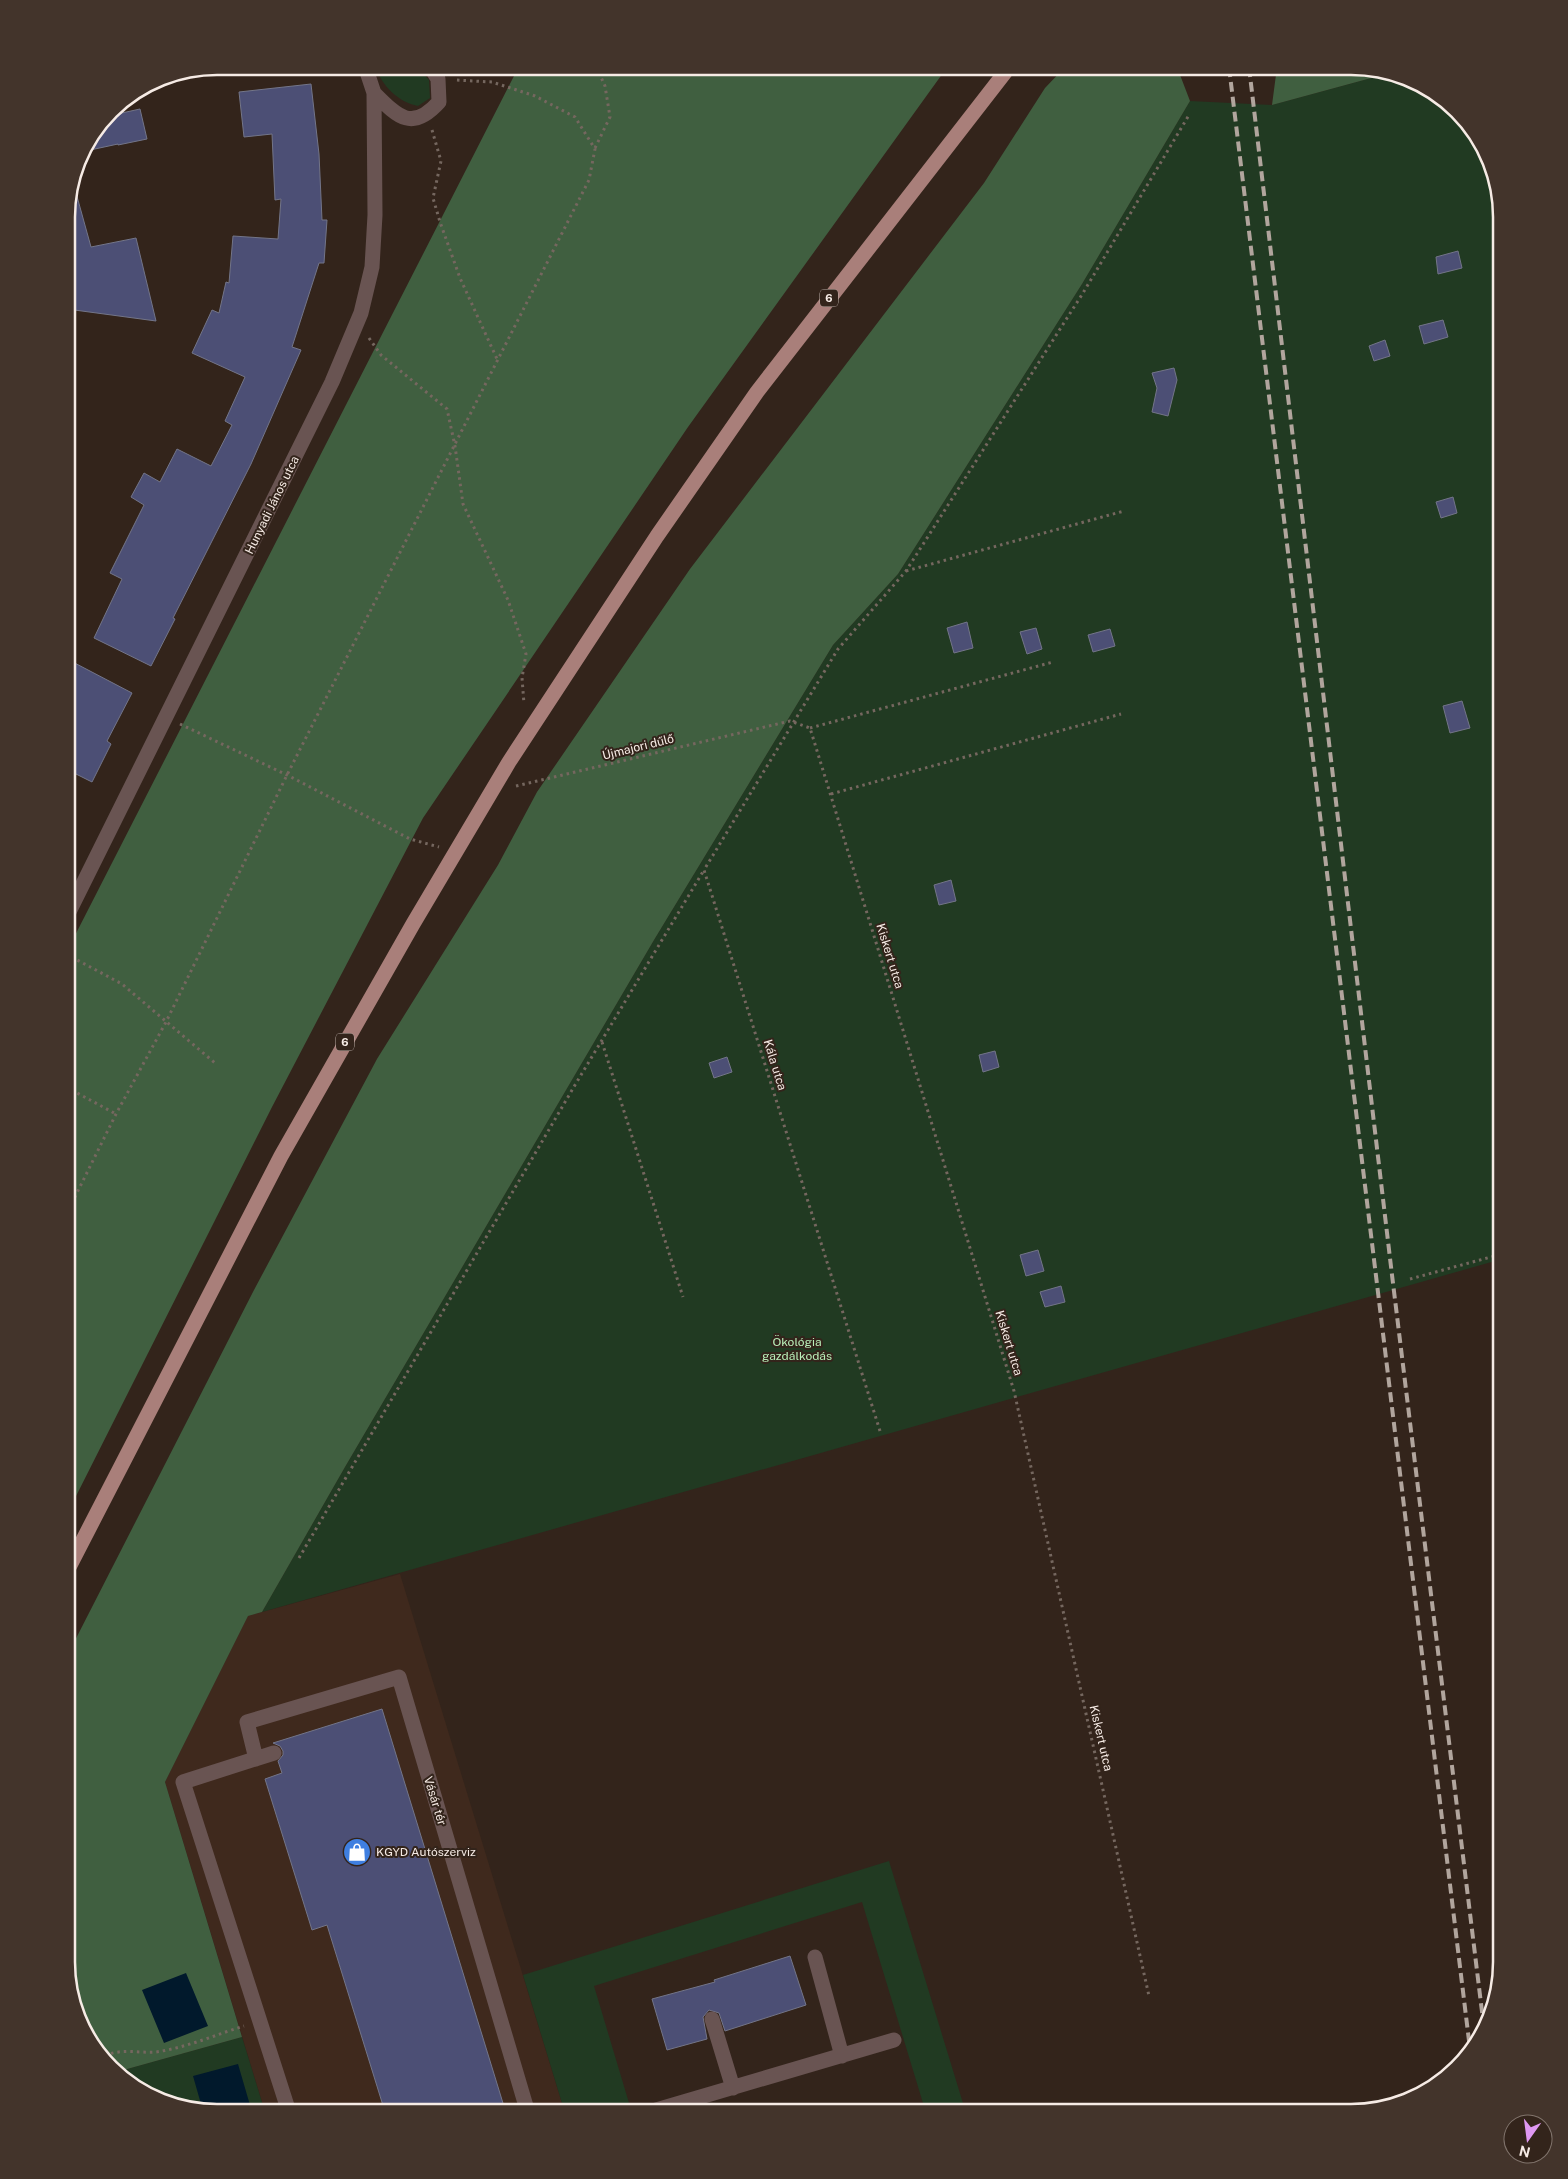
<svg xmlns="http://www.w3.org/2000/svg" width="1568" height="2179" font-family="'Public Sans',sans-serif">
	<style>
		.built { fill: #3f291d }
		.green { fill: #213a22 }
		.forest { fill: #405f40 }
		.water { fill: #01192c }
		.building { fill: #4c4f75; stroke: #737588 }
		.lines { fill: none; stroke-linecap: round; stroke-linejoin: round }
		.path { stroke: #75675f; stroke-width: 3; stroke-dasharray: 2.5 4; stroke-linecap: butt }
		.minor { stroke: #695452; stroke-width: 15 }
		.major { stroke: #a97f7a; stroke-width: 15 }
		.rail { stroke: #b1a59d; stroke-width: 4; stroke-dasharray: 10 5; stroke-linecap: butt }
		.labels { text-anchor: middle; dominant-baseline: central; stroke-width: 4; stroke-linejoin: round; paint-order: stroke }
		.shield { fill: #33241b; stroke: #bcafa8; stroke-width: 1 }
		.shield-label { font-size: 11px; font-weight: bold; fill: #f6ebe5 }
		.street-label { font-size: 12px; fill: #f6ebe5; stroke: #33241b }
		.park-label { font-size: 12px; fill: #b8eeb8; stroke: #33241b }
		.poi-label { font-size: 12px; fill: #f6ebe5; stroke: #33241b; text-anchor: start }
		.rim { fill: none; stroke: #f6ebe5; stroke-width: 2.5 }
	</style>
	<rect width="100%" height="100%" fill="#33241b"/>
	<path class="built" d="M 400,1574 L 565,2113 L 265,2112 L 165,1782 L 248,1616 Z"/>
	<path class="green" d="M 375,66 L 416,66 L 429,80 L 430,98 L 418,106 C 398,102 382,86 375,66 Z
		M 1386,74 L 1427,87 L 1481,141 L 1502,217 L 1502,1259 L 262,1612 L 345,1467 L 654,940 L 833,645 L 898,574 L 1082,284 L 1190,101 L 1272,105 Z
		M 889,1861 L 966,2113 L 926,2113 L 862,1902 L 594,1986 L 632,2113 L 565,2113 L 523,1975 Z
		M 242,2037 L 265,2112 L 207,2112 L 141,2092 L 120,2071 Z"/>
	<path class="forest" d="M 496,66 L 948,66 L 688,427 L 423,818 L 272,1107 L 66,1516 L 66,953 L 514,76 Z
		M 1066,66 L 1177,67 L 1190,101 L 1082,284 L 898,574 L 833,645 L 654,940 L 345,1467 L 262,1612 L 248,1616 L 165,1782 L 242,2037 L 120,2071 L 87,2038 L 66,1962 L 66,1658 L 254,1290 L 377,1059 L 498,865 L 537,792 L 690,569 L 984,183 L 1045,88 Z
		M 1277,67 L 1361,67 L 1386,74 L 1272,105 Z"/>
	<path class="water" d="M 186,1973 L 208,2026 L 164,2043 L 142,1990 Z
		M 238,2064 L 252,2112 L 203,2111 L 193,2076 Z"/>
	<path class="building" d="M 311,84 L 319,154 L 322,220 L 327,220 L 324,263 L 319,263 L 292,347 L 301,350 L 251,464 L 173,618 L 175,619 L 151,666 L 94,638 L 122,579 L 110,573 L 144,505 L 131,497 L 144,473 L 160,482 L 177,449 L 211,466 L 232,425 L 225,421 L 245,377 L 192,353 L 212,310 L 219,313 L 226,282 L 229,283 L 233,236 L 278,239 L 281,199 L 275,200 L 272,134 L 244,137 L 239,92 Z
		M 140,109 L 147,139 L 118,145 L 118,144 L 81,152 L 108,116 Z
		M 73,182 L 91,247 L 136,238 L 156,321 L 67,309 L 67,207 Z
		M 1458,251 L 1462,268 L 1438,274 L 1436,257 Z
		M 1443,320 L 1448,337 L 1424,344 L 1419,326 Z
		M 1385,340 L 1390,356 L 1374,361 L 1369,346 Z
		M 1174,368 L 1177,380 L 1168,416 L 1152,412 L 1157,388 L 1152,373 Z
		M 1453,497 L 1457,513 L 1441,518 L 1436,502 Z
		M 967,622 L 973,648 L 954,653 L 947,628 Z
		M 1036,628 L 1042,649 L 1027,654 L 1020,632 Z
		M 1110,629 L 1115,646 L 1093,652 L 1088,635 Z
		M 67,659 L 132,693 L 107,741 L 111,744 L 92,782 L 66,769 Z
		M 1462,701 L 1470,728 L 1450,733 L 1443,706 Z
		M 951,880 L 956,901 L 939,905 L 934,885 Z
		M 995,1051 L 999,1067 L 983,1072 L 979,1055 Z
		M 727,1057 L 732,1072 L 714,1078 L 709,1063 Z
		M 1038,1250 L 1044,1271 L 1026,1276 L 1020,1255 Z
		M 1061,1286 L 1065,1302 L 1045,1307 L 1040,1292 Z
		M 382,1709 L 506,2113 L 385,2112 L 327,1925 L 312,1930 L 265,1779 L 282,1773 L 278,1761 L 283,1755 L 283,1751 L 280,1746 L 273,1743 Z
		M 790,1956 L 806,2005 L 725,2031 L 719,2013 L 709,2010 L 703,2017 L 707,2039 L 667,2050 L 652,1999 L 715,1982 L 714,1980 Z"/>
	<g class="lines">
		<path class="path" d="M 432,130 L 441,161 L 433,198 L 440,222 L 460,278 L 497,359
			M 595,148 L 610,117 L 605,86 L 596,66
			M 369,338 L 381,355 L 447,409 L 455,446 L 463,504 L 508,600 L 526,654 L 522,678 L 524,704
			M 906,571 L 1124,511
			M 180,724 L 287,775 L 410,839 L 439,847
			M 810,728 L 1053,662
			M 516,786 L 790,721 L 810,728 L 1014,1391 L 1149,1996
			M 831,794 L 1121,714
			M 66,954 L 122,984 L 215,1063
			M 602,1042 L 683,1297
			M 66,1087 L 116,1114
			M 66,1215 L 116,1114 L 166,1022 L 287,775 L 589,180 L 595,149 L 575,117 L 535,96 L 492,82 L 456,80
			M 1410,1279 L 1502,1254
			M 880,1431 L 704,870 L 838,649 L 906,571 L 1083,293 L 1189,115
			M 299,1558 L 575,1085 L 704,870
			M 105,2056 C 122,2047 144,2055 162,2051 C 190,2046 218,2034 244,2026"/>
		<path class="minor" d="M 374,93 C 398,117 412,132 439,102 L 438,79 L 430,66
			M 66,918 L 332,382 L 361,313 L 372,267 L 375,215 L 374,93 L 365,66
			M 274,1753 L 183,1782 L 289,2112
			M 256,1759 L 247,1722 L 399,1677 L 528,2113
			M 815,1957 L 842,2056
			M 712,2019 L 733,2088
			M 646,2113 L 894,2040"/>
		<path class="major" d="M 66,1573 L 281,1156 L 413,924 L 509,762 L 657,536 L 757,392 L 1010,66"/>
		<path class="rail" d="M 1229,67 L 1470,2049
			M 1249,67 L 1392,1275 L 1484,2028"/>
	</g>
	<defs>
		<g id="shop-disc" transform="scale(1.4375)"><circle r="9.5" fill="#3f7fe0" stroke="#33241b"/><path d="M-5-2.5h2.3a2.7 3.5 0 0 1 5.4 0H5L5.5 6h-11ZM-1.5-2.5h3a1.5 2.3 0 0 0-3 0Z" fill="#fff"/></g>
	</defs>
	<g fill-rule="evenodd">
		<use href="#shop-disc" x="357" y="1852"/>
	</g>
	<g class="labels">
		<g class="shield">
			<rect x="820" y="289.5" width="18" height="17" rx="4"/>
			<rect x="336" y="1033.5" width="18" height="17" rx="4"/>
		</g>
		<g class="shield-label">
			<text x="829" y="298">6</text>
			<text x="345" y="1042">6</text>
		</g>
		<g class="street-label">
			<text transform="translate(272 505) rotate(-64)">Hunyadi János utca</text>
			<text transform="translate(638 747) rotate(-14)">Újmajori dűlő</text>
			<text transform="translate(890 956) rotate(73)">Kiskert utca</text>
			<text transform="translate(775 1065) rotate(73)">Kála utca</text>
			<text transform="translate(1009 1343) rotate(73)">Kiskert utca</text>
			<text transform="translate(1101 1738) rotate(77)">Kiskert utca</text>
			<text transform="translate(435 1801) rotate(73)">Vásár tér</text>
		</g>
		<g class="park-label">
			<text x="797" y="1342">Ökológia<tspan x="797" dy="14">gazdálkodás</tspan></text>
		</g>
		<g class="poi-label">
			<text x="376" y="1852">KGYD Autószerviz</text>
		</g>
	</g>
	<path d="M0 0H1568V2179H0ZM217 75H1351A142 142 0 0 1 1493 217V1962A142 142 0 0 1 1351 2104H217A142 142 0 0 1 75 1962V217A142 142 0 0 1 217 75Z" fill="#43342b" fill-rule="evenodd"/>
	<path class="rim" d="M217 75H1351A142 142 0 0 1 1493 217V1962A142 142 0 0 1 1351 2104H217A142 142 0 0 1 75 1962V217A142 142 0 0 1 217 75Z"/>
	<g transform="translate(1528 2139) rotate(194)"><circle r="24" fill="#33241b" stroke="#81746c"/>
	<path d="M0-4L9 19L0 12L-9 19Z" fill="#df98f2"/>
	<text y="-8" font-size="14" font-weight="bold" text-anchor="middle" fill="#f6ebe5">N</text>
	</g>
</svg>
